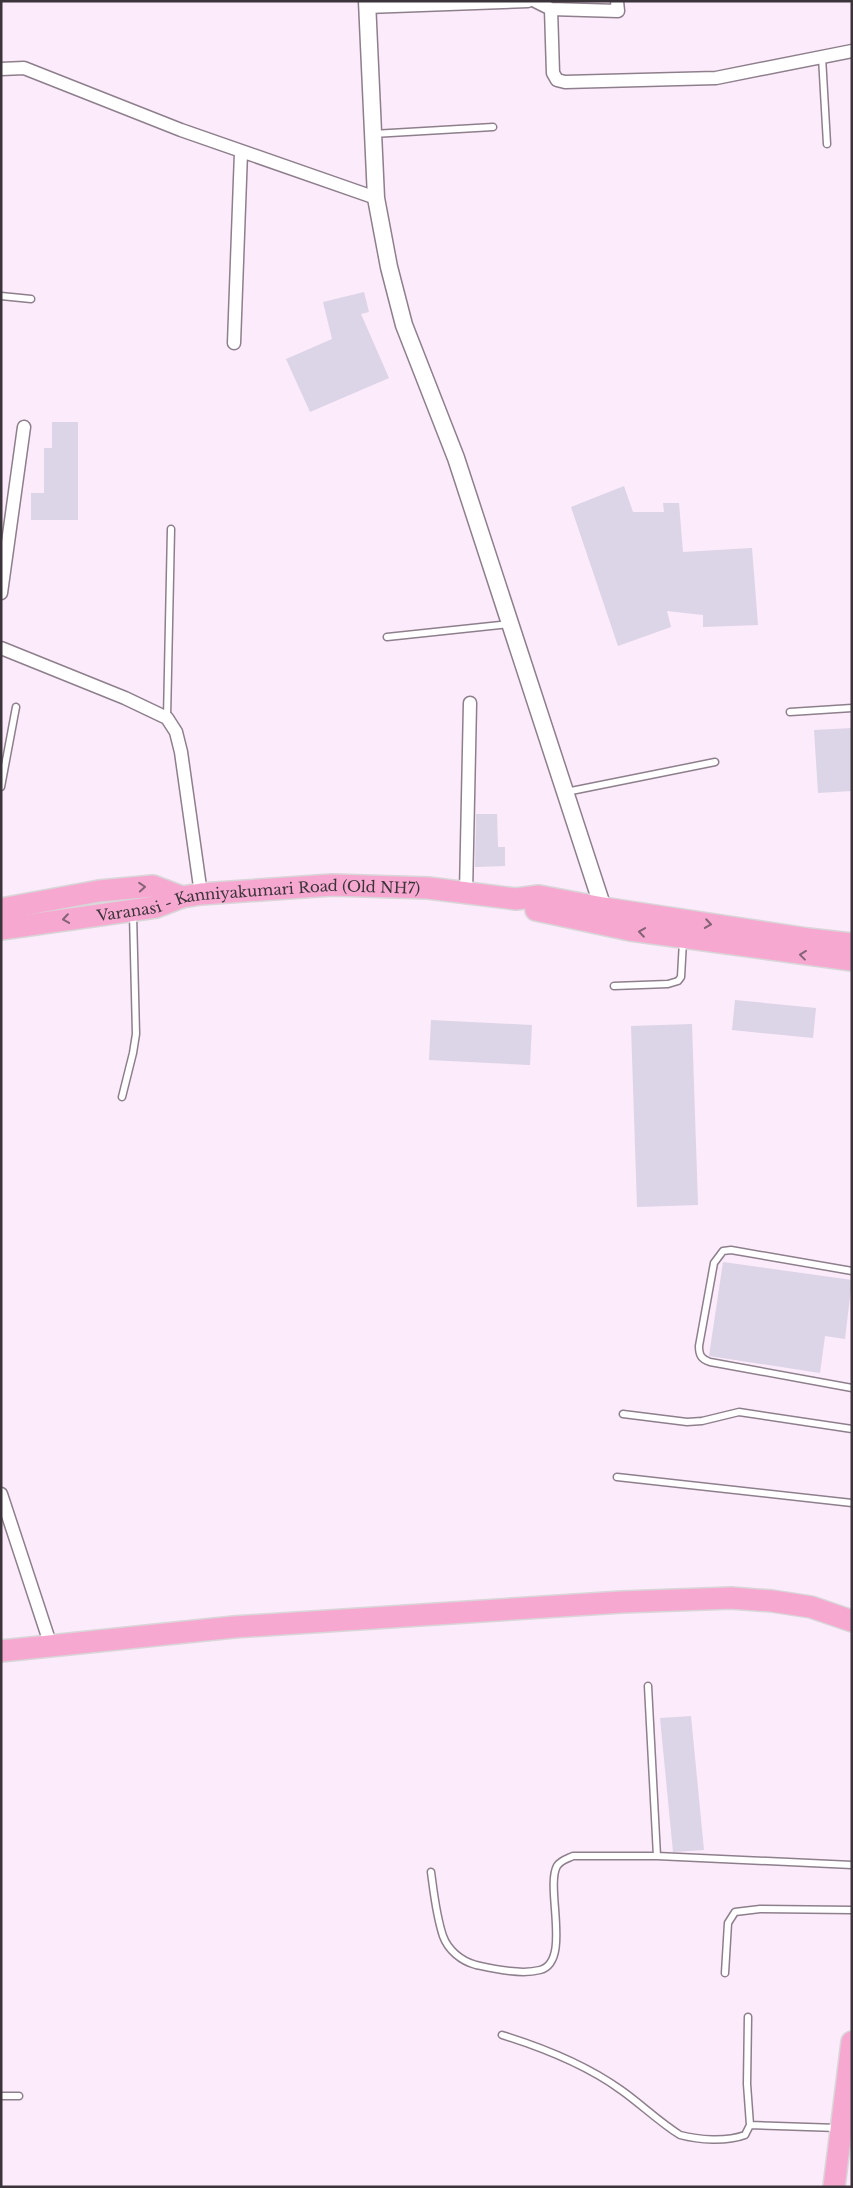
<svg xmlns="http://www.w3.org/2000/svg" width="853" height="2188" font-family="'Libre Baskerville',serif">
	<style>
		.building { fill: #dcd4e7 }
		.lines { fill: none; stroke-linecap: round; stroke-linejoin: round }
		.service-casing { stroke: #8e7f8d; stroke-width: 9 }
		.minor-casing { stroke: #8e7f8d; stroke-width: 15 }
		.tertiary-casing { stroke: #8e7f8d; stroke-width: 19 }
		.primary-casing { stroke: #d8d6d8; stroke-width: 24 }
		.service { stroke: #fff; stroke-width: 6 }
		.minor { stroke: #fff; stroke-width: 12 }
		.tertiary { stroke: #fff; stroke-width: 16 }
		.primary { stroke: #f7a8d0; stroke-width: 21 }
		.oneway { stroke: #866276 }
		.labels { text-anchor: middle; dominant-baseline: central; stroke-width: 4; stroke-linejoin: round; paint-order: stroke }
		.street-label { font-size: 15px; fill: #3b343a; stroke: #fff }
	</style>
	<rect width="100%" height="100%" fill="#fcebfa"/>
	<path class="building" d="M 364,292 L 369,312 L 361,314 L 389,378 L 310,412 L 286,359 L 332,339 L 323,302 Z
		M 52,422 L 78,422 L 78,520 L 31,520 L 31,493 L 44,493 L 44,448 L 52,448 Z
		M 624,486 L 633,512 L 664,512 L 663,503 L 679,503 L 683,552 L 752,548 L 758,625 L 703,627 L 703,615 L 667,611 L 671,627 L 618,646 L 571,507 Z
		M 852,728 L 852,791 L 818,793 L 814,730 Z
		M 476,814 L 497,814 L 498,847 L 505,847 L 505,866 L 475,867 Z
		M 735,1000 L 816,1008 L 813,1038 L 732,1030 Z
		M 431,1020 L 532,1025 L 530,1065 L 429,1060 Z
		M 692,1024 L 698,1205 L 637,1207 L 631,1026 Z
		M 723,1262 L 852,1280 L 845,1339 L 825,1336 L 820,1373 L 709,1356 Z
		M 691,1716 L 704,1850 L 673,1852 L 660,1718 Z"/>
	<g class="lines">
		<g class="service-casing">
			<path id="service" d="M 822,57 L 827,144
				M 373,134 L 493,127
				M 1,296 L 31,299
				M 387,637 L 510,624
				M 790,712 L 852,708
				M 167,718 L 171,529
				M 1,787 L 16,707
				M 566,792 L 715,762
				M 614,986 L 668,984 L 678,981 L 681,977 L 683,941
				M 122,1097 L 133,1053 L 136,1034 L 133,914
				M 852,1271 L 731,1250 L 723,1251 L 714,1263 L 699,1346 C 699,1355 701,1359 710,1362 L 852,1388
				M 623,1414 L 687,1422 L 702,1421 L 739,1412 L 852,1429
				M 617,1477 L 852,1503
				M 648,1686 L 657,1856
				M 431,1872 C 434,1894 436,1915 443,1936 C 448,1950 461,1961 476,1965 C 495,1969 521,1975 540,1970 C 572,1962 545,1887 557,1866 C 561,1860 567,1859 573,1856 L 657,1856 L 852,1865
				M 725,1973 L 728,1923 L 735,1912 L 760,1909 L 852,1910
				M 502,2035 C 544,2048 585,2064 621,2090 C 641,2104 659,2122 680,2135 C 699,2140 726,2142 745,2135 L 750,2125 L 747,2084 L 748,2017
				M 1,2096 L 19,2096
				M 750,2125 L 838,2128"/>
		</g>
		<g class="minor-casing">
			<path id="minor" d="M 535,1 L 551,9 L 553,73 L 557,80 L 565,82 L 716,78 L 852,51
				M 367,7 L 528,1
				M 551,9 L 618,11 L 617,1
				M 1,69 L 24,68 L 181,130 L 376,198
				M 234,343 L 241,152
				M 1,593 L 24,427
				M 1,648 L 125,698 L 167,718 L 176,732 L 181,752 L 201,894
				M 466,893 L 470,703
				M 1,1494 L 51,1646"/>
		</g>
		<g class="tertiary-casing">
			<path id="tertiary" d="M 367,1 L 376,198 L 389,267 L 404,325 L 456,458 L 603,908"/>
		</g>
		<g class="primary-casing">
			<g id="primary">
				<path d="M 1,909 L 99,891 L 153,886 L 182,897"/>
				<path d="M 536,910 L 630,930 L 852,960"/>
				<path id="s1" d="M 1,929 L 156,907 L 182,897 L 201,894 L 332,885 L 428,888 L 516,899 L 539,896 L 603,908 L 808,939 L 852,944"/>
				<path d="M 1,1651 L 234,1627 L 622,1602 L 731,1598 L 772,1601 L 811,1607 L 852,1621"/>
				<path d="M 834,2187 L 852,2042"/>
			</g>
		</g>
		<use href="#service" class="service"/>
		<use href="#minor" class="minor"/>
		<use href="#tertiary" class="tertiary"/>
		<use href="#primary" class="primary"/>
	</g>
	<defs><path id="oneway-chevron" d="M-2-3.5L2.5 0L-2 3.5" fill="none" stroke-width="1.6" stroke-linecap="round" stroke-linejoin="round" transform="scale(1.25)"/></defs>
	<g class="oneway">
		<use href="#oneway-chevron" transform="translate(142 887) rotate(-5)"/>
		<use href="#oneway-chevron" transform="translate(66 919) rotate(172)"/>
		<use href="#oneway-chevron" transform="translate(708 924) rotate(9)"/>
		<use href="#oneway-chevron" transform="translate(642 932) rotate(-172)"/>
		<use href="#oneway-chevron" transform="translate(803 955) rotate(-173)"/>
	</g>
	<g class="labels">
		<g class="street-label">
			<text stroke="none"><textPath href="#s1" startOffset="260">Varanasi - Kanniyakumari Road (Old NH7)</textPath></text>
		</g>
	</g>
	<rect width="853" height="2188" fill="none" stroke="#3b343a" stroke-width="5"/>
</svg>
